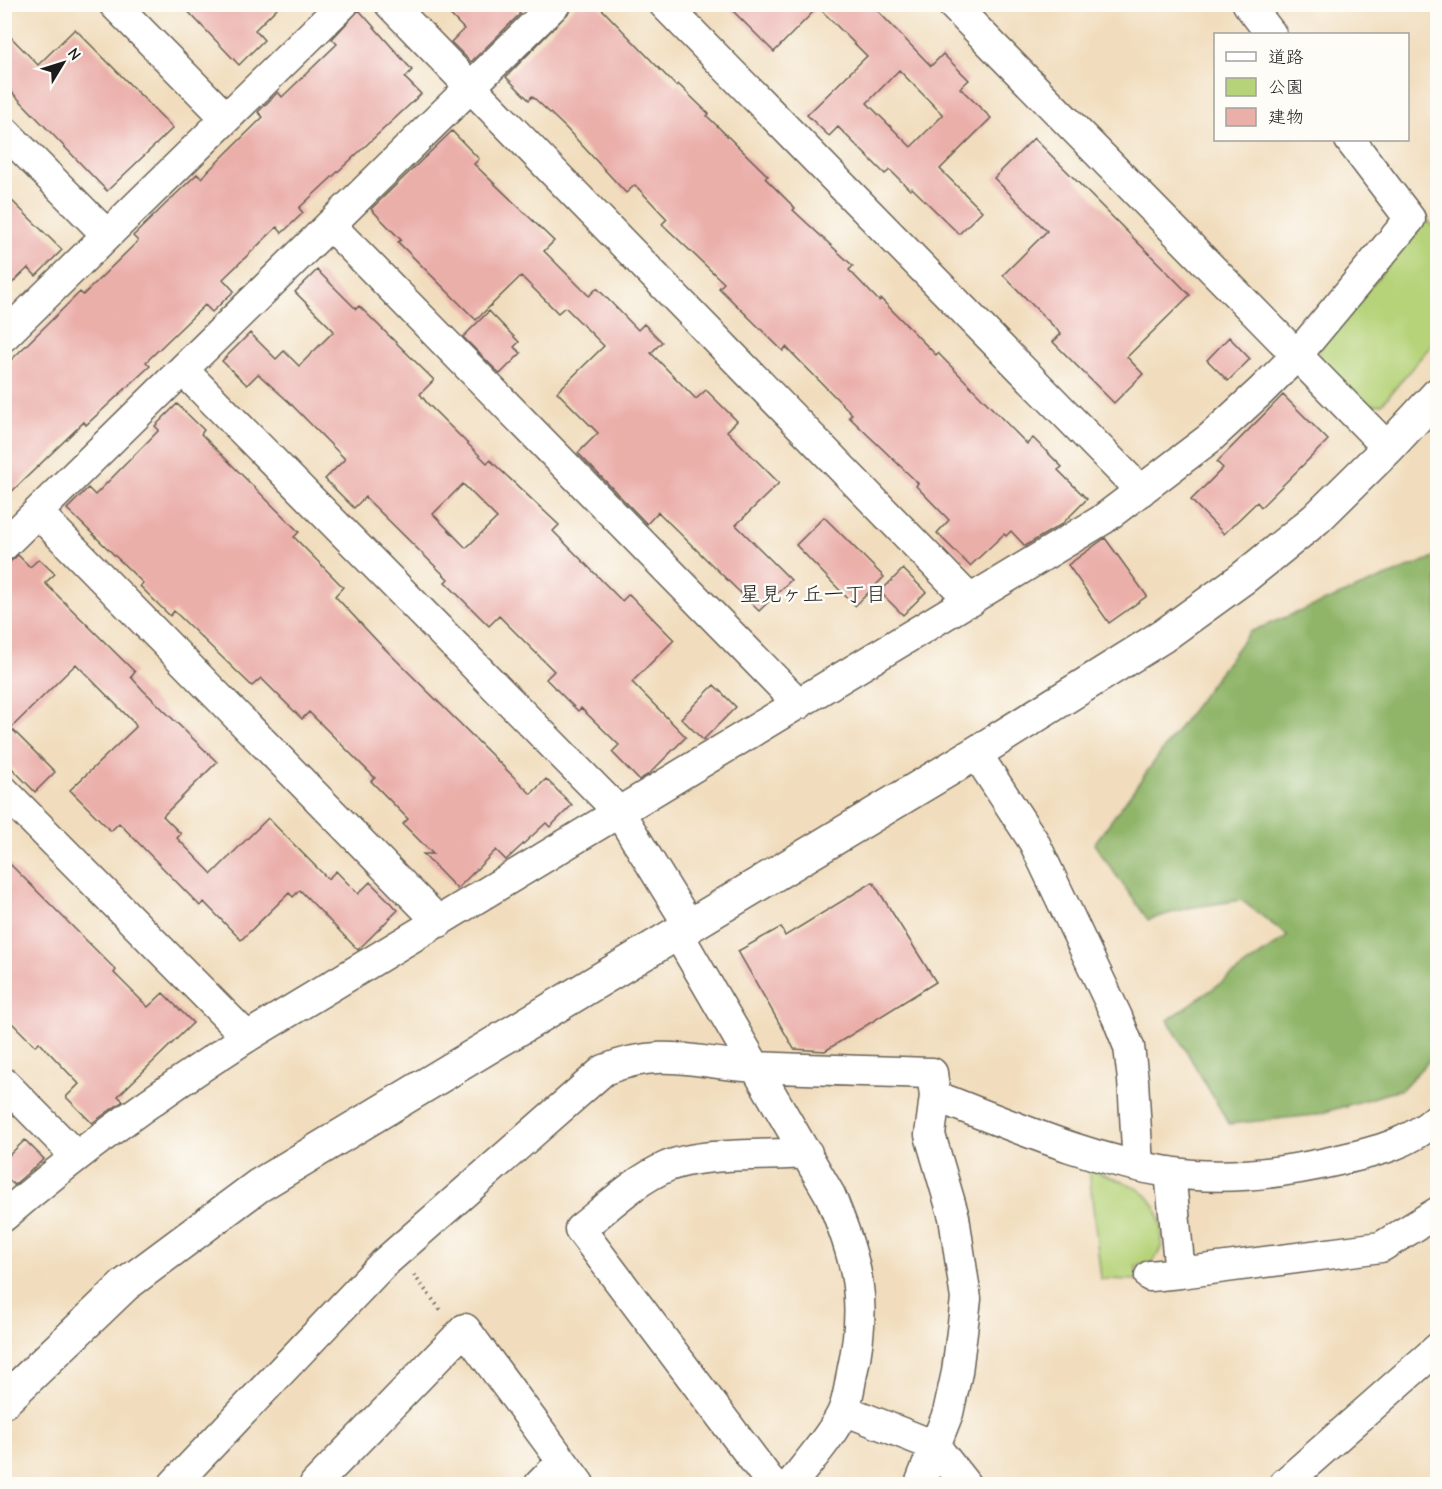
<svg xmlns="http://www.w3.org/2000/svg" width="1442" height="1489" font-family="'Comic Neue','Klee One',sans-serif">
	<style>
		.green { fill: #b6d379; stroke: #69784a; stroke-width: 1.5 }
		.forest { fill: #90b569; stroke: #566842; stroke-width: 1.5 }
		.building { fill: #ebafaa; fill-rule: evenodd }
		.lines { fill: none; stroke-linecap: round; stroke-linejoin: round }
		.minor-casing { stroke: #676054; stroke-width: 33 }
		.tertiary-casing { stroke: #676054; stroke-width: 36 }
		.path { stroke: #676054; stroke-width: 4; stroke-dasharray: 1.5 4.5; stroke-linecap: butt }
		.minor { stroke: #fff; stroke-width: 30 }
		.tertiary { stroke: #fff; stroke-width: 33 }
		.labels { text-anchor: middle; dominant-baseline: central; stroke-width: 5; stroke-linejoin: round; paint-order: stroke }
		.neighbourhood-label { font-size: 21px; fill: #1c1c1c; stroke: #fdfcf7 }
	</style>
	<rect width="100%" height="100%" fill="#fdfcf7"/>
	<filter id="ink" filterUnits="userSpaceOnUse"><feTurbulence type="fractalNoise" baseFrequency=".0167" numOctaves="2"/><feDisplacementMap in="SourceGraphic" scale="12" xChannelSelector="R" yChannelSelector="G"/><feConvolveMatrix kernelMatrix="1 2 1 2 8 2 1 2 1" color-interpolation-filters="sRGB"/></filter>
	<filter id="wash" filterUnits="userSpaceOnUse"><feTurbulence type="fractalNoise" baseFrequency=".008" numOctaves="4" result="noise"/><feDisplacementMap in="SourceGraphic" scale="24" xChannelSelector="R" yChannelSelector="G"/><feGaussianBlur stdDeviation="1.35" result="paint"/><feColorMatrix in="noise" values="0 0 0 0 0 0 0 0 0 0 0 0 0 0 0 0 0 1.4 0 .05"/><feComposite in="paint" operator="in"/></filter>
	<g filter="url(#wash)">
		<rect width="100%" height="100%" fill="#f1ddbd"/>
		<path class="green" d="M 1427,219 L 1437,232 L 1437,338 L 1382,404 L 1366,406 L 1320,360 L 1319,348 Z
			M 1089,1170 C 1123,1182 1156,1186 1161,1227 C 1163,1245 1163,1247 1153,1262 L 1136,1266 L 1138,1280 L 1101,1279 Z"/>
		<path class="forest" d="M 1437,556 L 1437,1052 L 1402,1089 L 1315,1115 L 1229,1124 L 1168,1020 L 1288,936 L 1241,900 L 1188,908 L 1148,920 L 1094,844 L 1249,632 Z"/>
		<g id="blocks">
			<path class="building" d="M 181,4 L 281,4 L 255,30 L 264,40 L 239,65 Z
				M 440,4 L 510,4 L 520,14 L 471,62 L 451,42 L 464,29 Z
				M 577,4 L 597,4 L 676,86 L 678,84 L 709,114 L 707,116 L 768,176 L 765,178 L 795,208 L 793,210 L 853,266 L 849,270 L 879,301 L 881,299 L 936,355 L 938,353 L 1027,444 L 1033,438 L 1062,467 L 1058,470 L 1087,499 L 1062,524 L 1025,546 L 1011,531 L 1006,536 L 1004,534 L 970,566 L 937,533 L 949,520 L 916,486 L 918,483 L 849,417 L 852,414 L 786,347 L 783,351 L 719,288 L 724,283 L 662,224 L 667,219 L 635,185 L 626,193 L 566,128 L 532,96 L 529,100 L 506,77 Z
				M 726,4 L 871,4 L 931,66 L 943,54 L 969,80 L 960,88 L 991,118 L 940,169 L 982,211 L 959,234 L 912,188 L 910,190 L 890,170 L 885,174 L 838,127 L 829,136 L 807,115 L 867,56 L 818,7 L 774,52 ZM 899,70 L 943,115 L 911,147 L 867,103 Z
				M 359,10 L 412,70 L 405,78 L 421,94 L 299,208 L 303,213 L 282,233 L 277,227 L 223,279 L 234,291 L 212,312 L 205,305 L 146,362 L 150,366 L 86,425 L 84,422 L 4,499 L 4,367 L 80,292 L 83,295 L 138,241 L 133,236 L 174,196 L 197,174 L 201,178 L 263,117 L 258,112 L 278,92 L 282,97 L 337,44 L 332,39 Z
				M 75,29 L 173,128 L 107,191 L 4,84 L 4,30 L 38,65 Z
				M 452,131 L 479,159 L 474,164 L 554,241 L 544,251 L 589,296 L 597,288 L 638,330 L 644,324 L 662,342 L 651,353 L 696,399 L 706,390 L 737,421 L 727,431 L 779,483 L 736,525 L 791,580 L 759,611 L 658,512 L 647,524 L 578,453 L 598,433 L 557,392 L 604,346 L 565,307 L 558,313 L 521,276 L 476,320 L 398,242 L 401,240 L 371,209 Z
				M 1034,138 L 1190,295 L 1127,357 L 1143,374 L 1114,403 L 1053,342 L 1061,334 L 1003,275 L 1047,231 L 994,178 Z
				M 4,193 L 62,250 L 36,276 L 28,268 L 4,291 Z
				M 317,270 L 356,309 L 359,306 L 434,380 L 420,394 L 427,403 L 487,463 L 490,460 L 559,525 L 553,531 L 622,601 L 629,594 L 674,640 L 632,682 L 686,737 L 649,774 L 639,780 L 612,752 L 619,745 L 581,708 L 578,711 L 546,679 L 554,671 L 499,616 L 489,626 L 445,582 L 448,579 L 365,497 L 354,508 L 325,479 L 345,459 L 289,402 L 258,374 L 247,385 L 222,361 L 250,333 L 276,359 L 284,351 L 299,366 L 334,331 L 295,292 ZM 463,484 L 497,518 L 466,548 L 433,514 Z
				M 489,311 L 519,342 L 514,347 L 521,353 L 500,374 L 463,337 Z
				M 1229,337 L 1250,359 L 1228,381 L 1207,360 Z
				M 1283,395 L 1328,440 L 1261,507 L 1257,502 L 1224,534 L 1191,500 L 1223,468 L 1217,462 Z
				M 177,404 L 204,430 L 201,434 L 299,532 L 294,537 L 343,587 L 335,596 L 379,643 L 531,794 L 546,779 L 572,805 L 550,827 L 546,823 L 506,860 L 496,850 L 457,889 L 423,854 L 433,854 L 403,824 L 408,819 L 371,781 L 375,778 L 309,712 L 302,719 L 261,678 L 252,686 L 174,611 L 170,616 L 140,586 L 143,583 L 67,509 L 88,488 L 95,495 L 159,430 L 155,426 Z
				M 824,517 L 884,577 L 855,606 L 796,545 Z
				M 1105,538 L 1147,596 L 1109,623 L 1068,565 Z
				M 18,555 L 30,567 L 39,559 L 55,574 L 45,583 L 135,672 L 131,677 L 143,690 L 217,762 L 163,816 L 181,834 L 177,838 L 212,874 L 268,818 L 328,879 L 336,871 L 358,894 L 370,882 L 398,910 L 358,950 L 300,890 L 293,897 L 289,893 L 241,940 L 204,902 L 200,906 L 119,823 L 111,831 L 70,790 L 136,727 L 135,724 L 76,664 L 11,728 L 55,772 L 35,792 L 4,760 L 4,567 Z
				M 903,569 L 926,592 L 903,615 L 880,592 Z
				M 714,685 L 736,707 L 703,740 L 681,718 Z
				M 4,858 L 116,970 L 114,973 L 148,1007 L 163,993 L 193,1023 L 118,1096 L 123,1101 L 92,1123 L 66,1097 L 79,1084 L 39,1042 L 35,1046 L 4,1015 Z
				M 873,882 L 936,982 L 825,1051 L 794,1049 L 738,951 L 781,927 L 785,936 Z
				M 25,1140 L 44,1159 L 14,1185 L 4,1175 L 4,1160 Z"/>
		</g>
	</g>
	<g filter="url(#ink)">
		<use href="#blocks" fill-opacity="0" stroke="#676054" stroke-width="1.5"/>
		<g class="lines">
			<g class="minor-casing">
				<path id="minor" d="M 114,4 L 226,118
					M 390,4 L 971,601
					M 664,4 L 1141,491
					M 952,4 L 1388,448
					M 1248,4 L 1271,34
					M 4,131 L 107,235
					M 330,225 L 799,704
					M 4,336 L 343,4
					M 183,370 L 619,812 L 690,927
					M 38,513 L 439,922
					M 4,545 L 555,4
					M 976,753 L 1034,842 L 1117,1017 L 1129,1047 L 1133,1080 L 1138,1166
					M 4,791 L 247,1037
					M 678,934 L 830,1195 C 858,1261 868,1302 852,1373 C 850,1385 848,1398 844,1409 C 836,1431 806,1465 791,1484
					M 4,1083 L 76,1156
					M 1170,1172 L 1180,1273 L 1381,1247 L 1438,1212
					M 4,1216 C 81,1149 162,1092 247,1037 L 1102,520 L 1210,438 L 1261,391 L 1297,355 L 1410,219 L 1350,140
					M 1150,1276 L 1180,1273
					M 844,1410 L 935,1446 L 965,1484
					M 174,1484 L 383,1264 L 604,1070 C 665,1046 697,1064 757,1067 C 815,1070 874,1071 932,1073 L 935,1096 C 1011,1125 1087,1159 1168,1172 C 1224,1181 1284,1173 1339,1160 C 1375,1152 1409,1144 1438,1118
					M 315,1484 L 465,1329 L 579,1484
					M 540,1484 L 562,1462
					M 772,1484 L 580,1229 C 607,1208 634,1181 666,1167 C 700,1152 769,1156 807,1153
					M 920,1484 L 948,1413 L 957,1372 L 966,1299 L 954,1217 L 930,1135 L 935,1096
					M 1284,1484 L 1438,1348"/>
			</g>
			<g class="tertiary-casing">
				<path id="tertiary" d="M 4,1401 L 125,1285 L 258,1186 L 976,753 L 1163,636 L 1243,578 L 1316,519 L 1388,448 L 1438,394"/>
			</g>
			<path class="path" d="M 414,1275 L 442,1312"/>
			<use href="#minor" class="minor"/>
			<use href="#tertiary" class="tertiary"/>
		</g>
	</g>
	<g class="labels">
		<g class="neighbourhood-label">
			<text x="813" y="594">星見ヶ丘一丁目</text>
		</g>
	</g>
	<rect width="1442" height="1489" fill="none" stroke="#fdfcf7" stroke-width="24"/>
	<rect x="1214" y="33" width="195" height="108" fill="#fdfcf7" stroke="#a3a29f" stroke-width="1.5"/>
	<rect x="1226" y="52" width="30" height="9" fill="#ffffff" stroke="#a3a29f" stroke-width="1.5"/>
	<text x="1268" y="63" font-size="18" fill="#1c1c1c">道路</text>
	<rect x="1226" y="78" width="30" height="18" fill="#b6d379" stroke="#a3a29f" stroke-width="1.5"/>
	<text x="1268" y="93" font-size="18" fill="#1c1c1c">公園</text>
	<rect x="1226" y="108" width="30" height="18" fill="#ebafaa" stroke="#a3a29f" stroke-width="1.5"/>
	<text x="1268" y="123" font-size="18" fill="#1c1c1c">建物</text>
	<g transform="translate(63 63) rotate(52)" stroke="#fdfcf7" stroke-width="4.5" paint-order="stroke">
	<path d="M0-4.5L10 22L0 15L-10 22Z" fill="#1c1c1c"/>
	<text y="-9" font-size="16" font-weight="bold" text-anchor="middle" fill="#1c1c1c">N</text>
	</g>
</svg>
